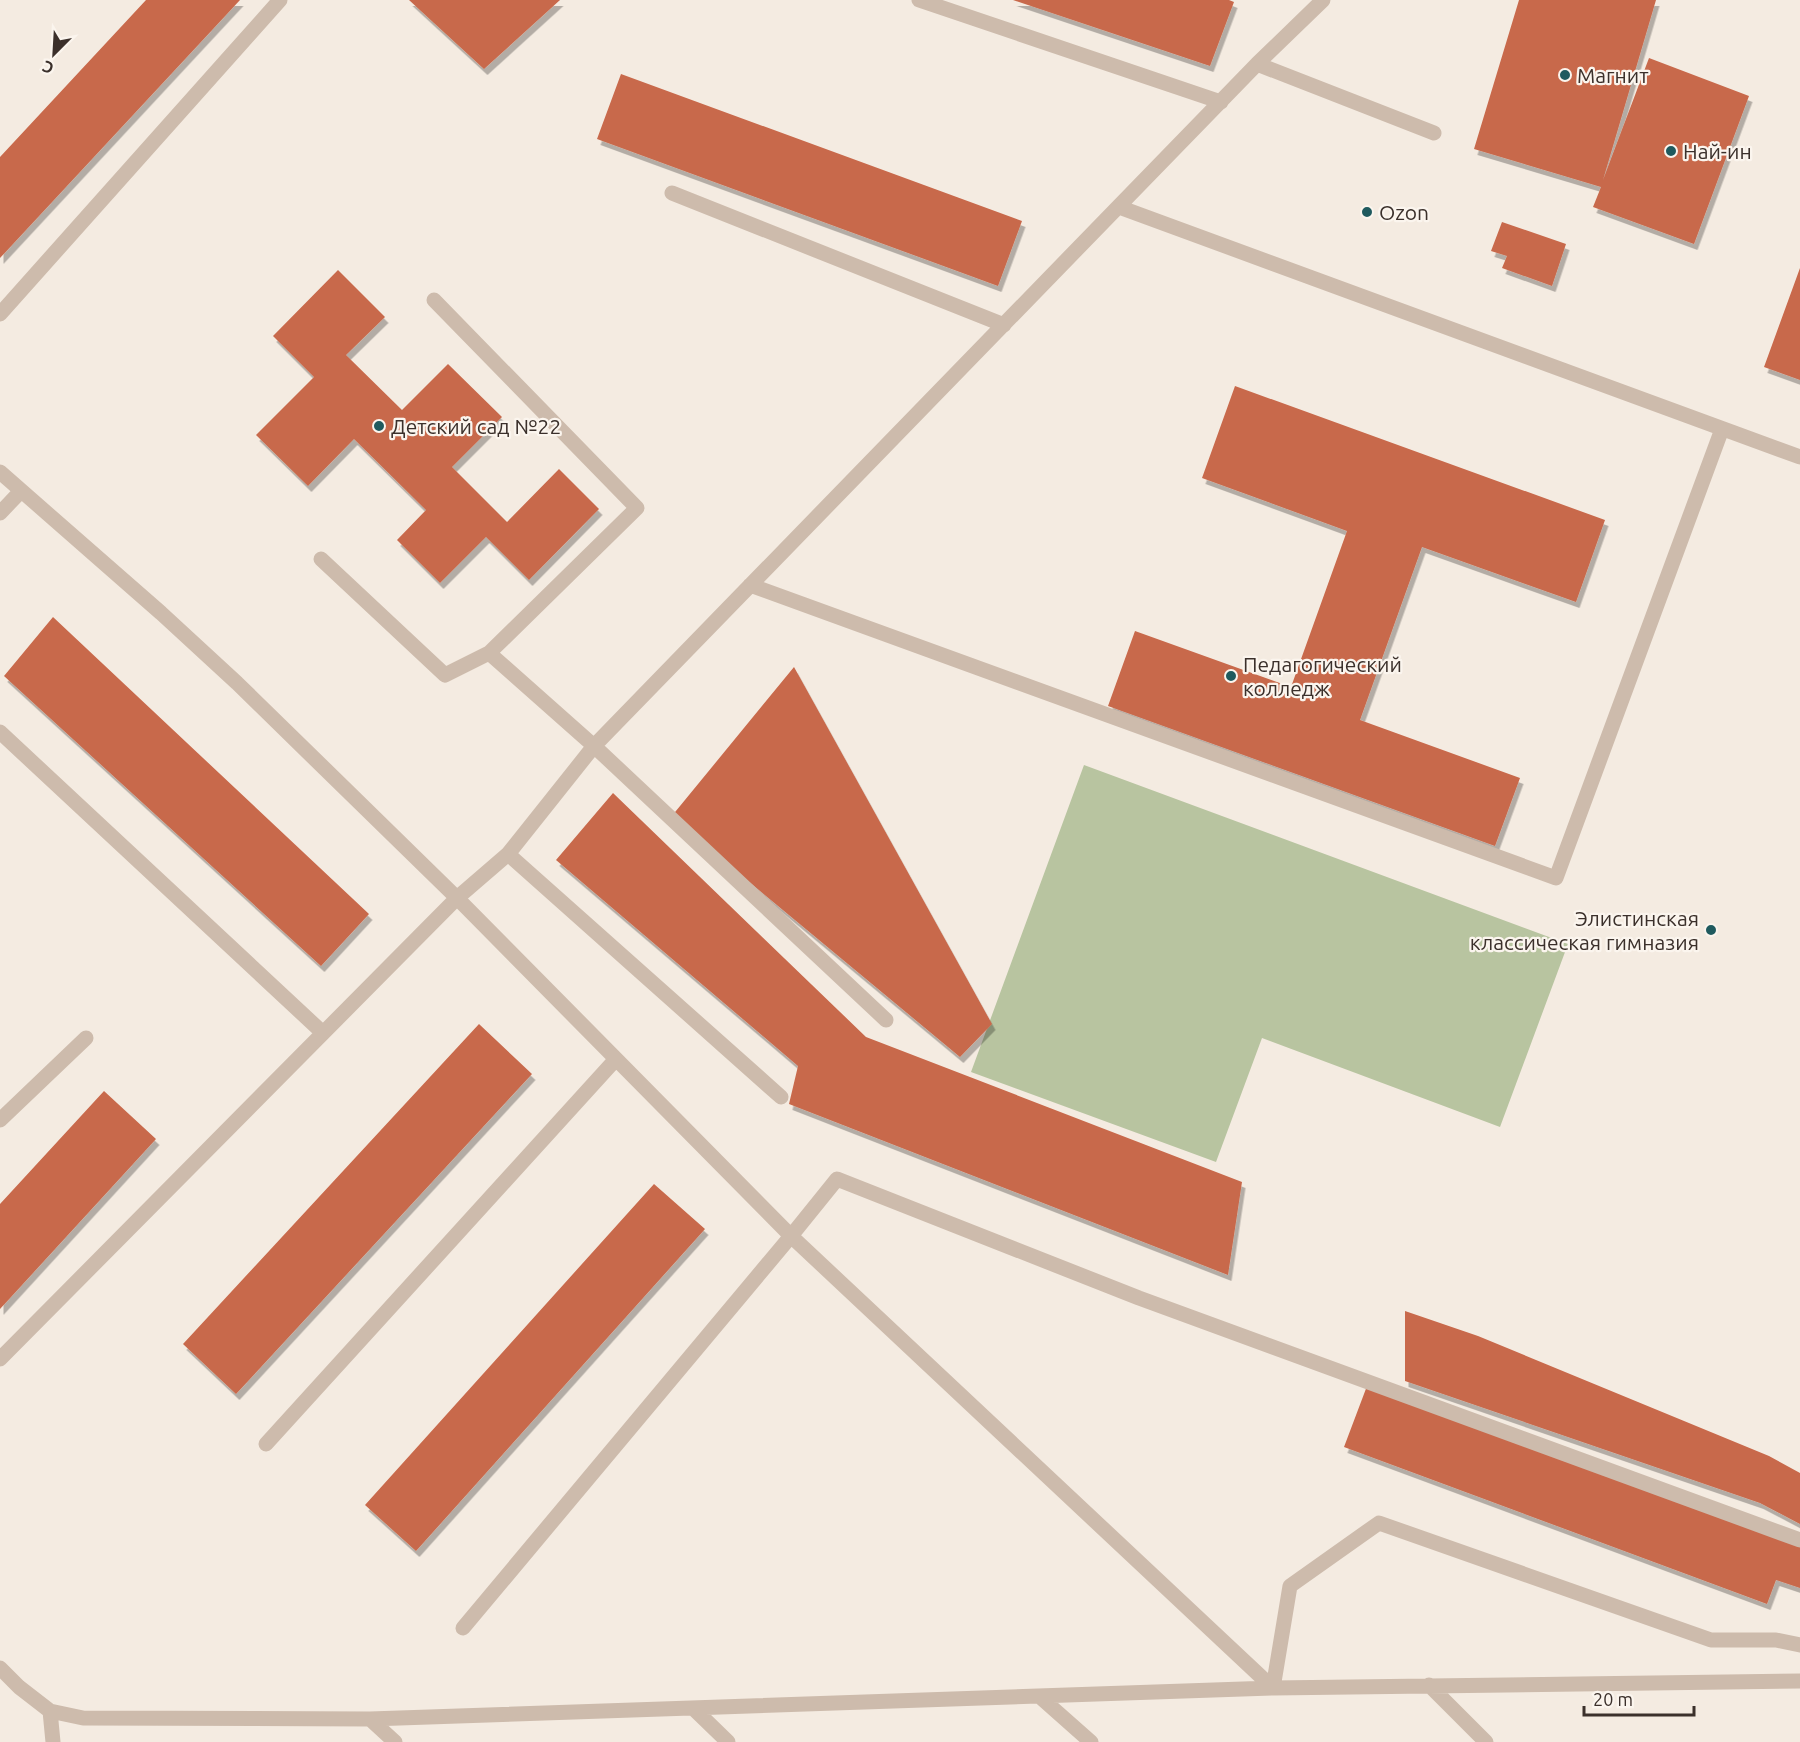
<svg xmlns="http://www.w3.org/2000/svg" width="1800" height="1742" font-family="Ubuntu,sans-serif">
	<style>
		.green { fill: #b8c4a0 }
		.building { fill: #c8694b; filter: url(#shadow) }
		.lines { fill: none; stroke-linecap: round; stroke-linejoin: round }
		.minor { stroke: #cdbbac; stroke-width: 15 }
		.poi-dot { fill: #1f5a5e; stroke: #fbf5ee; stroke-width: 2 }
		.labels { text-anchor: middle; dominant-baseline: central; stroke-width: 4.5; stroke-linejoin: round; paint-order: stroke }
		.poi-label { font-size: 21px; fill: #3b302b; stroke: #fbf5ee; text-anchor: start }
	</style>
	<defs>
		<filter id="shadow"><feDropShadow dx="3.5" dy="6" stdDeviation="0" flood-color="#0004"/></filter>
	</defs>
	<rect width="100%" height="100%" fill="#f4ebe1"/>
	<path class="green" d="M 1084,765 L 1568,944 L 1500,1127 L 1262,1038 L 1216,1162 L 971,1072 Z"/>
	<path class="building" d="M 146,0 L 240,0 L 0,258 L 0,157 Z
		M 409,0 L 560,0 L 484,69 Z
		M 1013,0 L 1229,0 L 1234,2 L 1210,66 Z
		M 1519,0 L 1656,0 L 1603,180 L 1649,58 L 1749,96 L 1694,244 L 1593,207 L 1601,187 L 1474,149 Z
		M 621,74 L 1022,221 L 998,286 L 597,139 Z
		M 1502,222 L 1566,244 L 1552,286 L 1502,268 L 1507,256 L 1491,251 Z
		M 1800,268 L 1800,380 L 1764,367 Z
		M 338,270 L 385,317 L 346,355 L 402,410 L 448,364 L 502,417 L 452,467 L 507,522 L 559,469 L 599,509 L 529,580 L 486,537 L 440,583 L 397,540 L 426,510 L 354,439 L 308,486 L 256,435 L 314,377 L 273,336 Z
		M 1235,386 L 1605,520 L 1576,602 L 1422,547 L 1360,720 L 1520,778 L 1495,846 L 1108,706 L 1135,631 L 1291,687 L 1347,531 L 1202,478 Z
		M 53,617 L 369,914 L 321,966 L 4,676 Z
		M 794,667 L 992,1024 L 960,1057 L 671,817 Z
		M 613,793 L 866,1037 L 1242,1182 L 1228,1275 L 789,1104 L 798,1066 L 556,860 Z
		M 479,1024 L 532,1074 L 236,1394 L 183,1344 Z
		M 104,1091 L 156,1139 L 0,1309 L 0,1204 Z
		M 654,1184 L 705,1229 L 416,1551 L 365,1505 Z
		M 1405,1311 L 1478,1336 L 1769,1456 L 1800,1473 L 1800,1524 L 1760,1503 L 1405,1381 Z
		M 1367,1386 L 1800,1546 L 1800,1588 L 1776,1580 L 1767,1604 L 1344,1447 Z"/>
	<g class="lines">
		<path class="minor" d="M 919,0 L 1221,102
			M 1257,64 L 1434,133
			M 672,193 L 1004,325
			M 1119,207 L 1800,457
			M 434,300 L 637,508 L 489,653
			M 0,314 L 280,0
			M 0,472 L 161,613 L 237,683 L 457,898 L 791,1236 L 1273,1688
			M 0,513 L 21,491
			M 321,559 L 445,675 L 489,653 L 594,746 L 886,1020
			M 750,585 L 1556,878 L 1722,429
			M 0,732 L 323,1033
			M 508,854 L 781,1097
			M 0,1120 L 86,1038
			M 0,1359 L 457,898 L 508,854 L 594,746 L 1257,64 L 1323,0
			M 266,1444 L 616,1059
			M 463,1628 L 791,1236 L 837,1179 L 1139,1298 L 1800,1540
			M 0,1668 L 19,1687 L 50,1711 L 83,1718 L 370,1719 L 1273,1688 L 1800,1681
			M 1429,1685 L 1486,1742
			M 1273,1688 L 1290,1586 L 1379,1523 L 1711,1640 L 1776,1640 L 1800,1645
			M 1039,1696 L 1091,1742
			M 693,1708 L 728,1742
			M 50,1711 L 53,1742
			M 370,1719 L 395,1742"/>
	</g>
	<g class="poi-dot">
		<circle cx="1565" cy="75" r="6"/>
		<circle cx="1671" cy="151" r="6"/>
		<circle cx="1367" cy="212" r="6"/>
		<circle cx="379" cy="426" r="6"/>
		<circle cx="1231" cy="676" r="6"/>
		<circle cx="1711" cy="930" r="6"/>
	</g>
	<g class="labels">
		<g class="poi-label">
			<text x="1577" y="75">Магнит</text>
			<text x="1683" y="151">Най-ин</text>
			<text x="1379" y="212">Ozon</text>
			<text x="391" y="426">Детский сад №22</text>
			<text x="1243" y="664">Педагогический<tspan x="1243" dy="24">колледж</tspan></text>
			<text x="1699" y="918" text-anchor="end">Элистинская<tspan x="1699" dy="24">классическая гимназия</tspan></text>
		</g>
	</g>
	<g transform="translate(54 54) rotate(204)" stroke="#fbf5ee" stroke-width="4.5" paint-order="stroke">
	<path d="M0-4.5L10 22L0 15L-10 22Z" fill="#3b302b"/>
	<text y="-9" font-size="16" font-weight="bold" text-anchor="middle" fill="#3b302b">С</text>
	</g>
	<path d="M1584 1706v9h110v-9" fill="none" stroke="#3b302b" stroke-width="3"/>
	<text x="1593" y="1706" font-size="18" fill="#3b302b" stroke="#fbf5ee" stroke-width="4.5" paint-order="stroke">20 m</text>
</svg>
